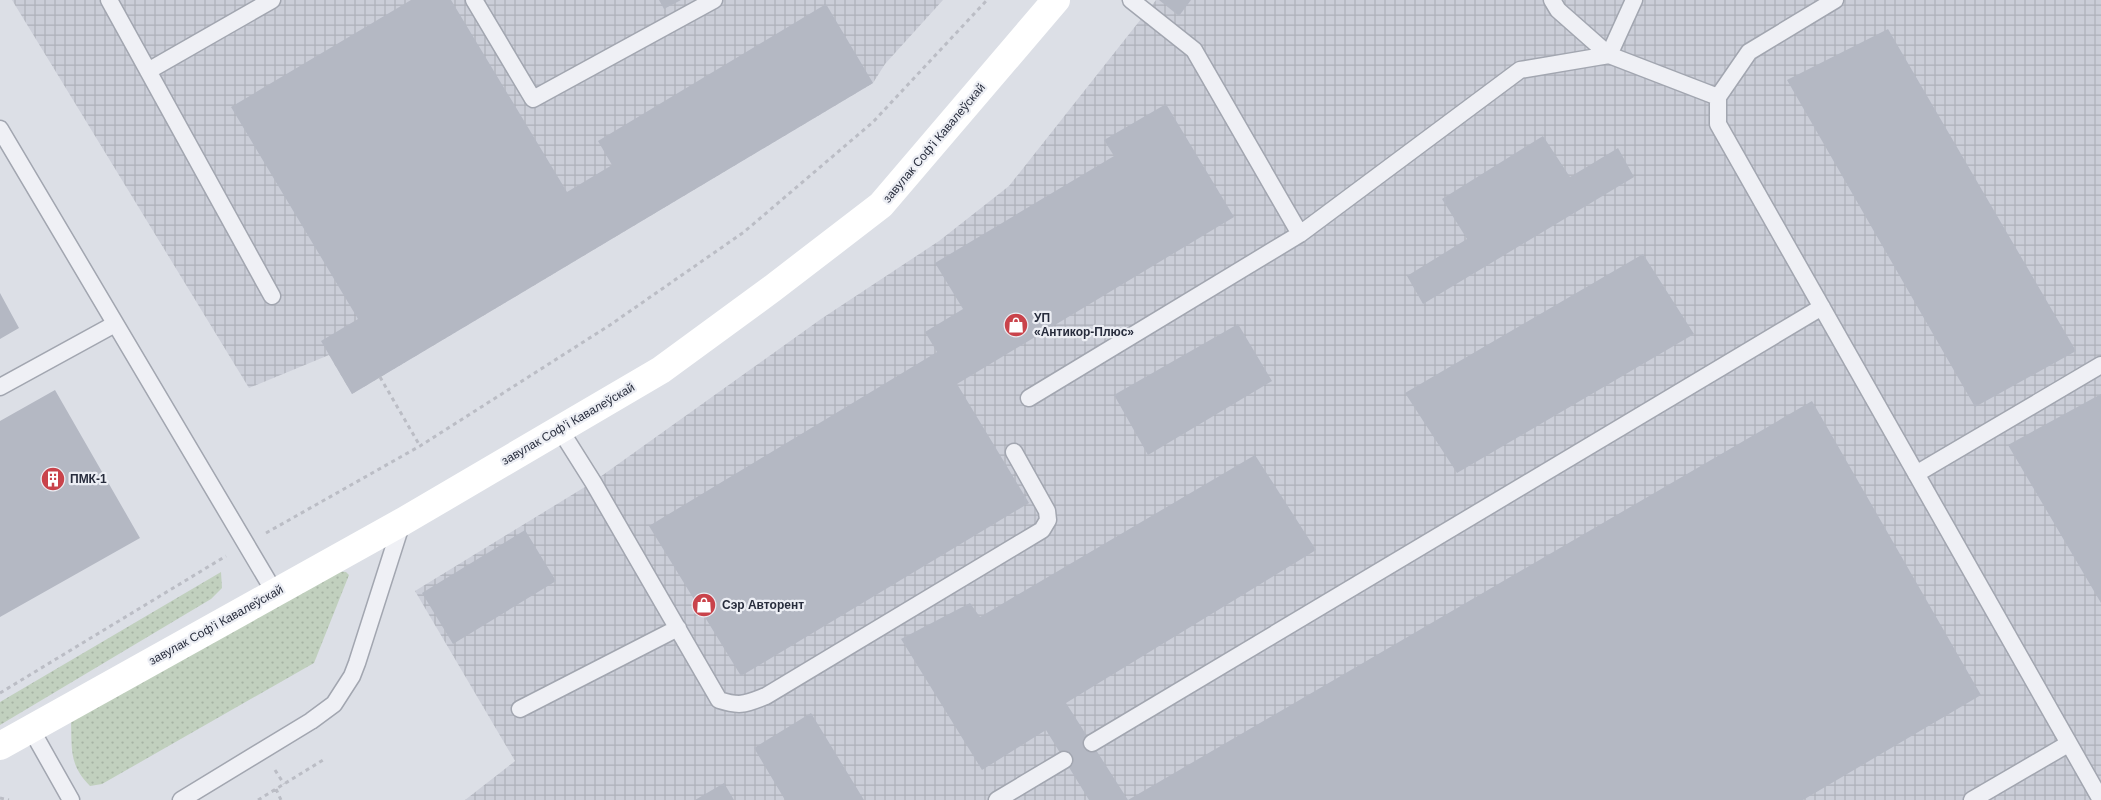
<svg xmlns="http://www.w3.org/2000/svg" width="2101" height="800" font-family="Helvetica,sans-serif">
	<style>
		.industrial { fill: url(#industrial-grid) }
		.grass { fill: url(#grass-dots) }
		.building { fill: #b4b8c3 }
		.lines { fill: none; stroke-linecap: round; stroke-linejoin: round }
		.lane-casing { stroke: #a2a6b0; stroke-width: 19 }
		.path { stroke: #bbbdc5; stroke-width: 3; stroke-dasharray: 4 4; stroke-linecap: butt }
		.lane { stroke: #eff0f5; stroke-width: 16 }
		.secondary { stroke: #fff; stroke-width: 28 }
		.labels { text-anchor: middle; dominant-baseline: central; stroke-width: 4.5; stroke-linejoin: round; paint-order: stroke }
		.street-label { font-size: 12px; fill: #272c3c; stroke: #eceef4 }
		.poi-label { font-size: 12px; font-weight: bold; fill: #272c3c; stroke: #eceef4; text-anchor: start }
	</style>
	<defs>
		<pattern id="industrial-grid" width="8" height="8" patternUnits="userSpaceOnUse" patternTransform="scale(1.25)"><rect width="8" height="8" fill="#cbced8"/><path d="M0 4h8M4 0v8" fill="none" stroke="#aeb1ba"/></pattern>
		<pattern id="grass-dots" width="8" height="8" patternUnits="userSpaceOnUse" patternTransform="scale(1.25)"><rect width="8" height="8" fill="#c1d0be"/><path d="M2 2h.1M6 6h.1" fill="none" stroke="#a6b3a4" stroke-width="1.8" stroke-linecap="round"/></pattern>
	</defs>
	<rect width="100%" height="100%" fill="#dcdfe6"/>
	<path class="industrial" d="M 12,0 L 943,0 L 885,64 L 873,83 L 352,394 L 329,355 L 249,388 Z
		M 1156,0 L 2101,0 L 2101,800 L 465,800 L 515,761 L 415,591 L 593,482 L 821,319 L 939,241 L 1009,186 Z"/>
	<path class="grass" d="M 336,571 L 346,572 L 349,575 L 314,663 L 102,784 L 90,786 C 69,765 72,749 71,721 Z
		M 221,572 L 222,588 L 211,599 L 0,725 L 0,702 Z"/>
	<path class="building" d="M 411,0 L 451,0 L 567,192 L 612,165 L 598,141 L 826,4 L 873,83 L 352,394 L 321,341 L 358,319 L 231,107 Z
		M 659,0 L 681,0 L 664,9 Z
		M 1159,0 L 1191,0 L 1179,16 Z
		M 1888,29 L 2076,351 L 1975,407 L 1787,80 Z
		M 1166,104 L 1234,217 L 957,384 L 1029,503 L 741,676 L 649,526 L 937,352 L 925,332 L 963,309 L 935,263 L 1114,156 L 1104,140 Z
		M 1543,136 L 1570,177 L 1618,148 L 1634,177 L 1423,304 L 1407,276 L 1467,239 L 1442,199 Z
		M 1643,254 L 1694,334 L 1457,473 L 1405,393 Z
		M 0,293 L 19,328 L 0,339 Z
		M 1238,324 L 1272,381 L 1148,455 L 1114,395 Z
		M 55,390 L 140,538 L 0,617 L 0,421 Z
		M 2101,394 L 2101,603 L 2008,445 Z
		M 1812,401 L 1981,695 L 1803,800 L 1128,800 Z
		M 1255,455 L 1316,550 L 1066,703 L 1128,800 L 1089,800 L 1046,730 L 982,770 L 901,639 L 970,603 L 980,617 Z
		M 525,530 L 556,581 L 453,644 L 422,593 Z
		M 811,713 L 864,800 L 785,800 L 754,748 Z
		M 724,783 L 734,800 L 695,800 Z"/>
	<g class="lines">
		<g class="lane-casing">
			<path id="lane" d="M 109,0 L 272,296
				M 474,0 L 533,99 L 714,0
				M 1131,0 L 1194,50 L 1300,234
				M 1552,0 L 1558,10 L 1609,55 L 1634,0
				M 1835,0 L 1749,52 L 1718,97 L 1718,124 L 2101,800
				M 148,71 L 272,0
				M 0,129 L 275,593
				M 0,387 L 115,324
				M 1029,398 L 1300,234 L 1520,70 L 1609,55 L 1718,97
				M 559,428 L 593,482 L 719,700 C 741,707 745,704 766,696 L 1042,530 L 1048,520 L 1047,511 L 1014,452
				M 1916,474 L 2101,365
				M 520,709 L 678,628
				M 31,729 L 71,800
				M 1092,743 L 1822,307
				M 181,800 L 311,721 L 334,704 L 352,676 L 357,663 L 402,522
				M 997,800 L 1064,760
				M 1972,800 L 2068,744"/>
		</g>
		<path class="path" d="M 380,377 L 420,446
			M 266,533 L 420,446 L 610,325 L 744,232 L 873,122 L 987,0
			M 0,693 L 226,556
			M 275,770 L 284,784
			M 276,789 L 281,800
			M 0,798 L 9,800
			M 258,800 L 323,760"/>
		<use href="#lane" class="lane"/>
		<path class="secondary" d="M 0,746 L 402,522 L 661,370 L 773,288 L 881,205 L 1056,0"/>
	</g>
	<defs>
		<g id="shop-disc" transform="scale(1.25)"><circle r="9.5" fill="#c9434b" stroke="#eceef4"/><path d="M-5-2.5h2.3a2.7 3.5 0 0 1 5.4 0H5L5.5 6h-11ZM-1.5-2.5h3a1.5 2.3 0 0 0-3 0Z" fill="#fff"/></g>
		<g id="building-disc" transform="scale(1.25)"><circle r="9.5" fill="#c9434b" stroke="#eceef4"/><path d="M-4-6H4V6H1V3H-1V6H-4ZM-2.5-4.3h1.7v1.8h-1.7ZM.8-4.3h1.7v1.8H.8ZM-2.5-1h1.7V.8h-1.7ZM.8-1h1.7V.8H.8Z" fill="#fff"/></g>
	</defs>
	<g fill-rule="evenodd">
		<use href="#shop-disc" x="1016" y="325"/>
		<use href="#building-disc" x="53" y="479"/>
		<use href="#shop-disc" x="704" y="605"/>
	</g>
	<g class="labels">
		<g class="street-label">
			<text transform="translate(934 143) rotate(-50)">завулак Софʼі Кавалеўскай</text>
			<text transform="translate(568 424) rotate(-30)">завулак Софʼі Кавалеўскай</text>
			<text transform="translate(216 625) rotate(-29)">завулак Софʼі Кавалеўскай</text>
		</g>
		<g class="poi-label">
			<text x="1034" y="318">УП<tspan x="1034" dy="14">«Антикор-Плюс»</tspan></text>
			<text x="70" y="479">ПМК-1</text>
			<text x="722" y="605">Сэр Авторент</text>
		</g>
	</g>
</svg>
